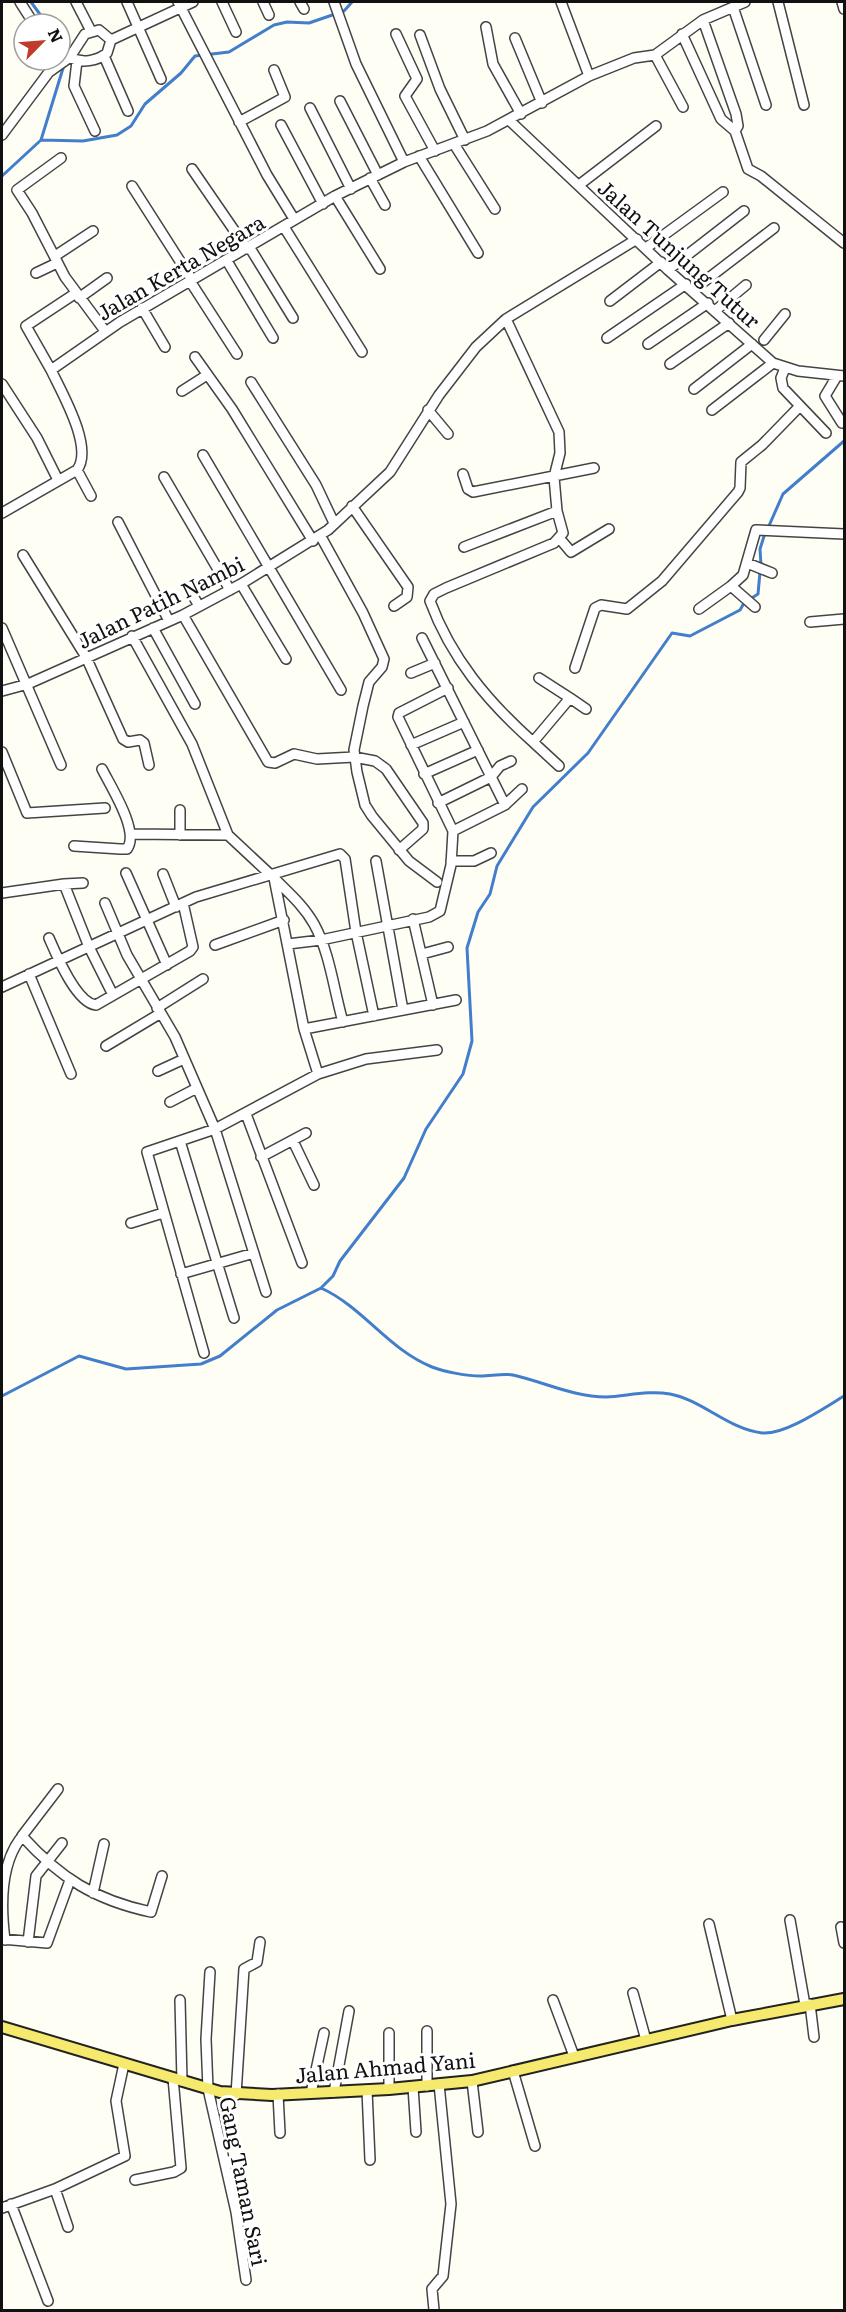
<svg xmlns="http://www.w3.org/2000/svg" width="846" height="2312" font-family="Literata,serif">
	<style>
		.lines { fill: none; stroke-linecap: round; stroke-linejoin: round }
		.stream { stroke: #427ecb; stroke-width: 3 }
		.minor-casing { stroke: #444; stroke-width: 12 }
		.major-casing { stroke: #222; stroke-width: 14 }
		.minor { stroke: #fff; stroke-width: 9 }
		.major { stroke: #f6ea6e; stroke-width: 10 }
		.labels { text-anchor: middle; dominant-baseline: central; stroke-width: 6; stroke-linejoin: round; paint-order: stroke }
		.street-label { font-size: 21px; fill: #111; stroke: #fff }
	</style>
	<rect width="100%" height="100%" fill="#fffef4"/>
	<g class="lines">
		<path class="stream" d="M 31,2 L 47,24
			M 41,140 L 83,141 L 117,135 L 131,126 L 145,104 L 181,73 L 195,56 L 229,52 L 274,25 L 287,22 L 309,23 L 344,11 L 352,2
			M 2,176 L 41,140 L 64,65
			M 768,528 L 783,494 L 844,441
			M 761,565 L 760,549 L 765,533
			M 321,1288 L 333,1276 L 340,1261 L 404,1178 L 426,1129 L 463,1074 L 472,1041 L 467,948 L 478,912 L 490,894 L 497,866 L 533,807 L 588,753 L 672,633 L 690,636 L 740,610 L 744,603 L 758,594 L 760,572
			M 2,1396 L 79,1356 L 126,1369 L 201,1364 L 220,1356 L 277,1310 L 321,1288 C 363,1307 389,1350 432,1367 C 445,1372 467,1376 481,1376 C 491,1376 503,1373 513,1375 C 544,1382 574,1397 606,1397 C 627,1396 648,1390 670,1394 C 702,1400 728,1429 762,1433 C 785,1435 824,1408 844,1396"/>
		<g class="minor-casing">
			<path id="minor" d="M 20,2 L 34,24
				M 76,2 L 91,31
				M 127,2 L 161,79
				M 178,2 L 267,175 L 294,219
				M 222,2 L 236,32
				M 263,2 L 269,15
				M 300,2 L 304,9
				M 334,2 L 356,64 L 404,162
				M 778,2 L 804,105
				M 842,2 L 844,9
				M 733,7 L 766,105
				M 703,20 L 736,114 L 738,126 L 735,131 L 748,169 L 761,176 L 844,243
				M 486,27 L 493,64 L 521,114
				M 99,30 L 111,40 L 107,53 C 97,61 82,64 70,57 L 85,34 Z
				M 396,34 L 417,79 L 405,96 L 435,151
				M 682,34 L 721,119 L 735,131
				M 420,35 L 440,89 L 465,140
				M 515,38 L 542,103
				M 111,40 L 193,2
				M 655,55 L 703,20 L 745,2
				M 104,56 L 128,111
				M 77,61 L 74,86 L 95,131
				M 589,76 L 634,58 L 655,55 L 683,107
				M 340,101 L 378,175
				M 310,108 L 351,189
				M 509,120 L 668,270 L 773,363 L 798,371 L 844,376
				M 239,122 L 285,97 L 274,70
				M 281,125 L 323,204
				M 2,135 L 49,72 L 70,57
				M 454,144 L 495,209
				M 419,156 L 478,253
				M 61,158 L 17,190 L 32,213 L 65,277 L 105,331
				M 192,169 L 247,249
				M 370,178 L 385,205
				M 579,185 L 656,126
				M 132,186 L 192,280
				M 335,196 L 380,269
				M 284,227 L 362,352
				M 250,248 L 293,318
				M 646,248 L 723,192
				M 55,256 L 93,231
				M 227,261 L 273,338
				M 668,270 L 744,211
				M 36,273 L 57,263
				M 190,281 L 237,354
				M 693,290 L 774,228
				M 79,298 L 107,278
				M 610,301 L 661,262
				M 142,308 L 165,347
				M 716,310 L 746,285
				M 506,319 L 559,432 L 560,453 L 554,477 L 557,511 L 563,533 L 554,543 L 446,588 L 434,594 L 430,601 C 451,658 488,702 533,742 L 570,698 L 586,709
				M 607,338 L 686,284
				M 764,340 L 785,314
				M 648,344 L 708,303
				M 195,357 L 232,409 L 313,541
				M 670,364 L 729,323
				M 785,368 L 781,378 L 783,388 L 826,433
				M 51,370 L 26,326 L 76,293
				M 837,376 L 825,396 L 842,423
				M 251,382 L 316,485 L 334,523
				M 2,384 L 37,438 L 58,480
				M 694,389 L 752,344
				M 182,391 L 207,375
				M 428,410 L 448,434
				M 712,410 L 773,363
				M 203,455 L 341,690
				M 77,470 L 91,496
				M 463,474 L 468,489 L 473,492 L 594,468
				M 164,477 L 230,590
				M 352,506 L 408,587 L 407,597 L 394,606
				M 2,513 L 77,470 C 94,448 62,393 51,370 L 120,322 L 335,196 L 404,162 L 487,131 L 589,76 L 561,2
				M 118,522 L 169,621
				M 320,535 L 363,613 L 384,659 L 382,667 L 369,682 L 363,706 L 354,750 L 357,772 L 365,805 L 372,816 L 409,861 L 437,882
				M 560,539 L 571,552 L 609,529
				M 464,547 L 557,511
				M 23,555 L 86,657 L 123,739 L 128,742 L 140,740 L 144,743 L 149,765
				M 747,563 L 772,573
				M 241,584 L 286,659
				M 731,586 L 743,575 L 756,530 L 844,534
				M 189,589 L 199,606
				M 699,609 L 731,586 L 755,607
				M 183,615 L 268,762 L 275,763 L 294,754 L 317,759 L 354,757 L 375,761 L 386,769 L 423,823 L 423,829 L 399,850
				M 810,622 L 844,619
				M 2,628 L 61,765
				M 153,628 L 195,704
				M 132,636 L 192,744 L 228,835 L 274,878 L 304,1029 L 318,1074
				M 422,638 L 505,805
				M 575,668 L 595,608 L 601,605 L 627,609 L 662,581 L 738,492 L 740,488 L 741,462 L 762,445 L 800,406
				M 411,673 L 435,663
				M 539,678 L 570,698
				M 2,691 L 28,684 L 183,615 L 241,584 L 328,530 L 390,472 L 439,395 L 476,347 L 506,319 L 637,239
				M 533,742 L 559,766
				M 411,745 L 464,722
				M 2,752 L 27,813 L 105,808
				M 424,774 L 478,750
				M 438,803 L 491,777 L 500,766 L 511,761
				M 453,831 L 505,805 L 522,789
				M 131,834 L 228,835
				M 180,835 L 180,810
				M 74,846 L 120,849 L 127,849 C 140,832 111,787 102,769
				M 376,861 L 403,1010
				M 451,861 L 474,861 L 491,853
				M 126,873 L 167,965
				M 163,874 L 176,907
				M 275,879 C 289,893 304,906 314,924 C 330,953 334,991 343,1022
				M 64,884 L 83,883
				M 2,893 L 64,884 L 89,947 L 113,995
				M 105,903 L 127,955 L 175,1037 L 215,1129 L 266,1292
				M 413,919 L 433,1005
				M 49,938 C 56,954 76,1003 96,1005 L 190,951 L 193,947 L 183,903
				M 288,944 L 321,940 L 429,917 L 440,911 L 451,865 L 453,831 L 398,717 L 399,713 L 448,688
				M 215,945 L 284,920
				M 422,954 L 448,947
				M 29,974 L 71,1074
				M 2,987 L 196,897 L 340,854 L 345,859 L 356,932 L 374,1016
				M 157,1008 L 203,979
				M 304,1029 L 456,1000
				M 106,1046 L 161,1013
				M 158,1071 L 184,1059
				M 170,1102 L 197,1088
				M 246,1114 L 302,1263
				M 180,1141 L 234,1318
				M 293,1141 L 314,1185
				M 261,1157 L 306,1133
				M 131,1223 L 163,1213
				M 181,1274 L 254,1253
				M 204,1353 L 147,1152 L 215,1129 L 318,1074 L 366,1059 L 437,1050
				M 58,1789 L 22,1836 C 60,1878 95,1900 151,1912 L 162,1876
				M 93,1893 L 104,1844
				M 790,1920 L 805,2005
				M 709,1924 L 732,2020
				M 841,1927 L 844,1943
				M 2,1939 L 47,1943 L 70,1880
				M 5,1940 C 1,1909 0,1866 20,1839
				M 28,1942 L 36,1876 L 62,1843
				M 210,1972 L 206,2039 L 208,2089 L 236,2212 L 246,2280
				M 633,1993 L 646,2040
				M 180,2000 L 182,2081
				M 553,2000 L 574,2056
				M 810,2004 L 814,2037
				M 389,2033 L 389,2089
				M 513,2071 L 535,2146
				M 472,2081 L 478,2132
				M 427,2086 L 427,2031
				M 413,2087 L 416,2132
				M 367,2090 L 370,2160
				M 334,2092 L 349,2011
				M 311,2093 L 324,2033
				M 278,2094 L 280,2133
				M 236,2095 L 244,1969 L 257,1962 L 260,1942
				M 135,2180 L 174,2172 L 181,2168 L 173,2078
				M 55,2189 L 68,2227
				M 11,2204 L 48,2301
				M 2,2208 L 55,2189 L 125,2156 L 116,2101 L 124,2064
				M 434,2310 L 432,2289 L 443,2276 L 451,2204 L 439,2084"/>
		</g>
		<g class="major-casing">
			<path id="major" d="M 2,2027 L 220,2092 L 272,2095 L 389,2089 L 472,2081 L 732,2020 L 844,1999"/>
		</g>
		<use href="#minor" class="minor"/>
		<use href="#major" class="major"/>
	</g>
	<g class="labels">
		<g class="street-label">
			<text transform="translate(680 253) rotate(42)">Jalan Tunjung Tutur</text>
			<text transform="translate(180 266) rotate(-30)">Jalan Kerta Negara</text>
			<text transform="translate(160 601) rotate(-26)">Jalan Patih Nambi</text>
			<text transform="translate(385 2066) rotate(-5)">Jalan Ahmad Yani</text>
			<text transform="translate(245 2181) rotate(79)">Gang Taman Sari</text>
		</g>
	</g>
	<rect width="846" height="2312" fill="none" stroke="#111111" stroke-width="6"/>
	<g transform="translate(42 42) rotate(65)"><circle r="28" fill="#ffffff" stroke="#a0a0a0" stroke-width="1.5"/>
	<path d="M0-4.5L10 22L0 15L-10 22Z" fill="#c03b2a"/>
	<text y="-9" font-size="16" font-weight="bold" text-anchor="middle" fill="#111111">N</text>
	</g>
</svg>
